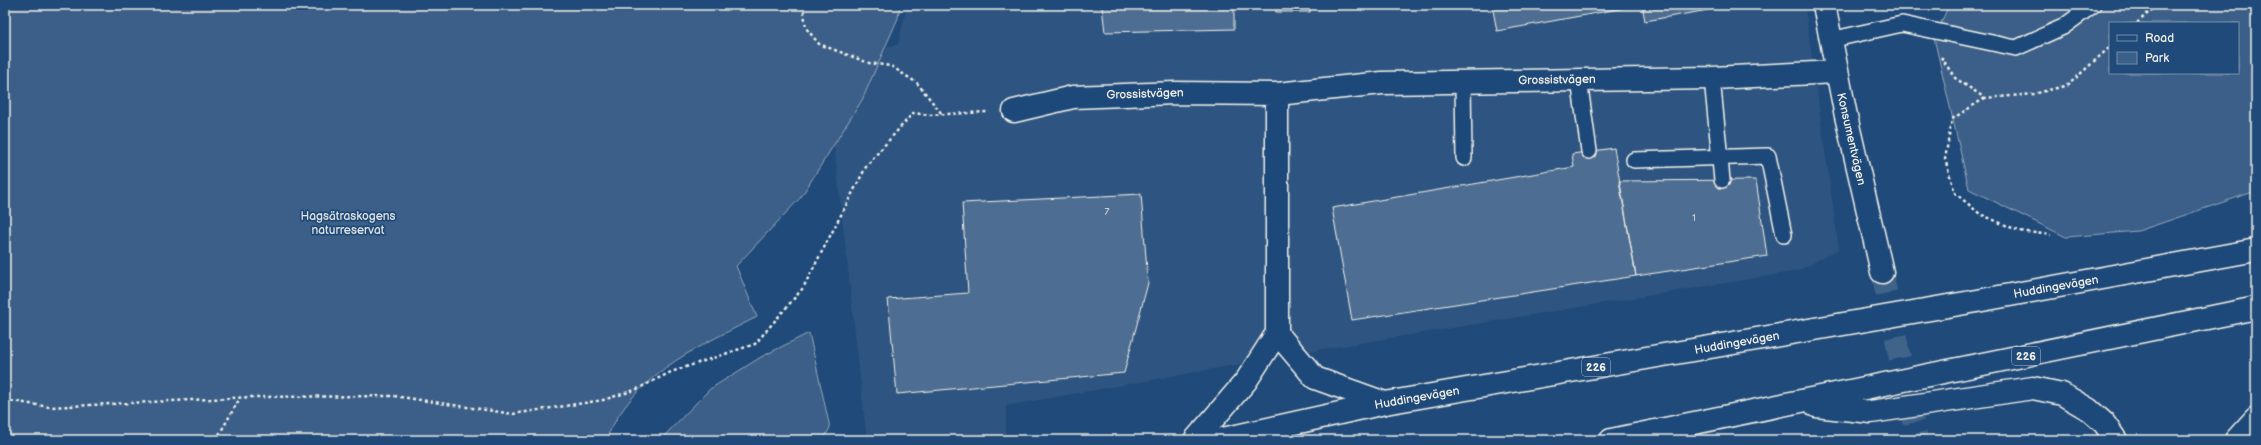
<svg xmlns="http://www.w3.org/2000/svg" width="2261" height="445" font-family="'Balsamiq Sans',sans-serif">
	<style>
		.built { fill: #2d5581 }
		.green { fill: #3a5f88; stroke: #97a8b8; fill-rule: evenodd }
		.building { fill: #4d6e92; stroke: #f4f1e8 }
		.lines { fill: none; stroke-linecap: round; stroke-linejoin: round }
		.street-tunnel { stroke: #3f638a; stroke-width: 22; stroke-dasharray: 22 11; stroke-linecap: butt }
		.lane-casing { stroke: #f4f1e8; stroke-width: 18 }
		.street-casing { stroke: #f4f1e8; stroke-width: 25 }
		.primary-casing { stroke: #f4f1e8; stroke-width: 25 }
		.path { stroke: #f4f1e8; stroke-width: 2.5; stroke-dasharray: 3 3; stroke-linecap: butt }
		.lane { stroke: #1f4a7a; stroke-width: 15 }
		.street { stroke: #1f4a7a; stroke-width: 22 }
		.primary { stroke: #1f4a7a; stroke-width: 22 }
		.labels { text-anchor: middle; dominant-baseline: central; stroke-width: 3.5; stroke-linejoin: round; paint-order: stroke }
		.number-label { font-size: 10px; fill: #cad0d2 }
		.shield { fill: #1f4a7a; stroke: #b4bfc7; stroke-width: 1 }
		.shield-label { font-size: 11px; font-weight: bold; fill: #f4f1e8 }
		.street-label { font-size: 12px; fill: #f4f1e8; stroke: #1f4a7a }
		.park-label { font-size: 12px; fill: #e1e2de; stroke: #1f4a7a }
	</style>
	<rect width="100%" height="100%" fill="#1f4a7a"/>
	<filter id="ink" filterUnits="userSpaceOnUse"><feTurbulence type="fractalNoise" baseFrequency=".025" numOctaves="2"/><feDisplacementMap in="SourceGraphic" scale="8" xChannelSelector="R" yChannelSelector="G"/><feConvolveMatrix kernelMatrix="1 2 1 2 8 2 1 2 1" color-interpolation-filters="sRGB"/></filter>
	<g filter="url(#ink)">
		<path class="built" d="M 907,5 L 1813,5 L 1805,8 L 1839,249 L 1798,271 L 1324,349 L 1006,406 L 1006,440 L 867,440 L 824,54 L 898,45 Z"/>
		<path class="green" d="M 5,5 L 900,5 L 898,18 L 862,100 L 801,197 L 736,266 L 757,317 C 710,341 656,364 624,408 C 616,418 611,430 605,440 L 5,440 Z
			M 1949,5 L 2125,5 L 2129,8 L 2135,5 L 2256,5 L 2256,191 L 2138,231 L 2066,237 L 1969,189 L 1934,38 ZM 2110,23 L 2238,23 L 2238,73 L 2110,73 Z
			M 809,333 L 830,428 L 823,440 L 660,440 L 710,389 L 761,357 Z"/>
		<path class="building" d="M 1045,5 L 1234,5 L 1234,29 L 1105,32 L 1102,7 L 1045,8 Z
			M 1275,5 L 1311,5 L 1310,12 L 1276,12 Z
			M 1492,5 L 1641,5 L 1497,31 Z
			M 1642,5 L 1737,5 L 1645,21 Z
			M 1614,148 L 1636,276 L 1352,320 L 1332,208 L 1574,167 L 1572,154 Z
			M 1756,180 L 1767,256 L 1636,276 L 1619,181 Z
			M 1141,194 L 1148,283 L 1124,373 L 897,394 L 888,299 L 968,293 L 962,203 Z"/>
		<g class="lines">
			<path class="street-tunnel" d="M 1882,272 L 1917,440"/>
			<g class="lane-casing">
				<path id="lane" d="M 1830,40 L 1902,24 L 2016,48 L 2063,27 L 2093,5
					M 1712,78 L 1722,180
					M 1579,80 L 1589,151
					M 1463,82 L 1464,158
					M 1634,160 L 1768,156 L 1784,235"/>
			</g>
			<g class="street-casing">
				<path id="street" d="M 1824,5 L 1846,116 L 1882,272
					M 1014,111 L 1073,97 L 1175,93 L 1277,94 L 1382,83 L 1712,78 L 1837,72
					M 1277,333 L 1315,378 L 1385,403
					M 1195,440 L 1246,381 L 1277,333 L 1277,94"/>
			</g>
			<g class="primary-casing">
				<path id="primary" d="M 1816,406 L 1871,412 L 2033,388 L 2062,394 L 2088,409 L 2104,423 L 2116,440
					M 1218,440 L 1385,403 L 1977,301 L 2256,250
					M 1611,440 L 2256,308
					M 2236,440 L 2256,418"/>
			</g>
			<path class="path" d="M 803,5 L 806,28 L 819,44 L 869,63 L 891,66 L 917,83 L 942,114
				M 2137,23 L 2157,5
				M 1941,57 L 1955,78 L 1985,98 L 2034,94 L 2068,85 L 2110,47
				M 1985,98 L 1952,119 L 1945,159 L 1955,193 L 1980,214 L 2019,231 L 2051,235
				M 5,400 L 50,407 L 252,397 L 394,396 L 513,414 L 603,400 L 635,390 L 671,372 L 755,344 L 803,288 L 867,165 L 913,113 L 928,115 L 987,112
				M 216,440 L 240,398"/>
			<use href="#lane" class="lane"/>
			<use href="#street" class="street"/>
			<use href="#primary" class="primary"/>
		</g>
	</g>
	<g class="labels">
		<g class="number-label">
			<text x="1107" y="212">7</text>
			<text x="1694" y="218">1</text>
		</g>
		<g class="shield">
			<rect x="2012" y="347" width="28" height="18" rx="3"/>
			<rect x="1582" y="358" width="28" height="18" rx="3"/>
		</g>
		<g class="shield-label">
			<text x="2026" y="356">226</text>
			<text x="1596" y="367">226</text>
		</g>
		<g class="street-label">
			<text transform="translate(1557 80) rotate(-1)">Grossistvägen</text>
			<text transform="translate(1145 94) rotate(-2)">Grossistvägen</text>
			<text transform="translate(1851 139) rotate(77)">Konsumentvägen</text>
			<text transform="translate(2056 287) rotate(-10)">Huddingevägen</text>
			<text transform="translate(1737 343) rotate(-10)">Huddingevägen</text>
			<text transform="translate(1417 398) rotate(-10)">Huddingevägen</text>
		</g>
		<g class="park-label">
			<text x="348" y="216">Hagsätraskogens<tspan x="348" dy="14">naturreservat</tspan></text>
		</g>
	</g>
	<rect width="2261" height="445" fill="none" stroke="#1f4a7a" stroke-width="20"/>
	<rect x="10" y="10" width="2241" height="425" fill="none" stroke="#f4f1e8" stroke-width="1.5" filter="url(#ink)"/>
	<rect x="2109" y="22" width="130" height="52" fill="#1f4a7a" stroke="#748da6"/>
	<rect x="2117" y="35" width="20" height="6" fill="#1f4a7a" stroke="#748da6"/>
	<text x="2145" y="42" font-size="12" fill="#f4f1e8">Road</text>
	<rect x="2117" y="52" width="20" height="12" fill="#3a5f88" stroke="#748da6"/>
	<text x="2145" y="62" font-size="12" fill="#f4f1e8">Park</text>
</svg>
